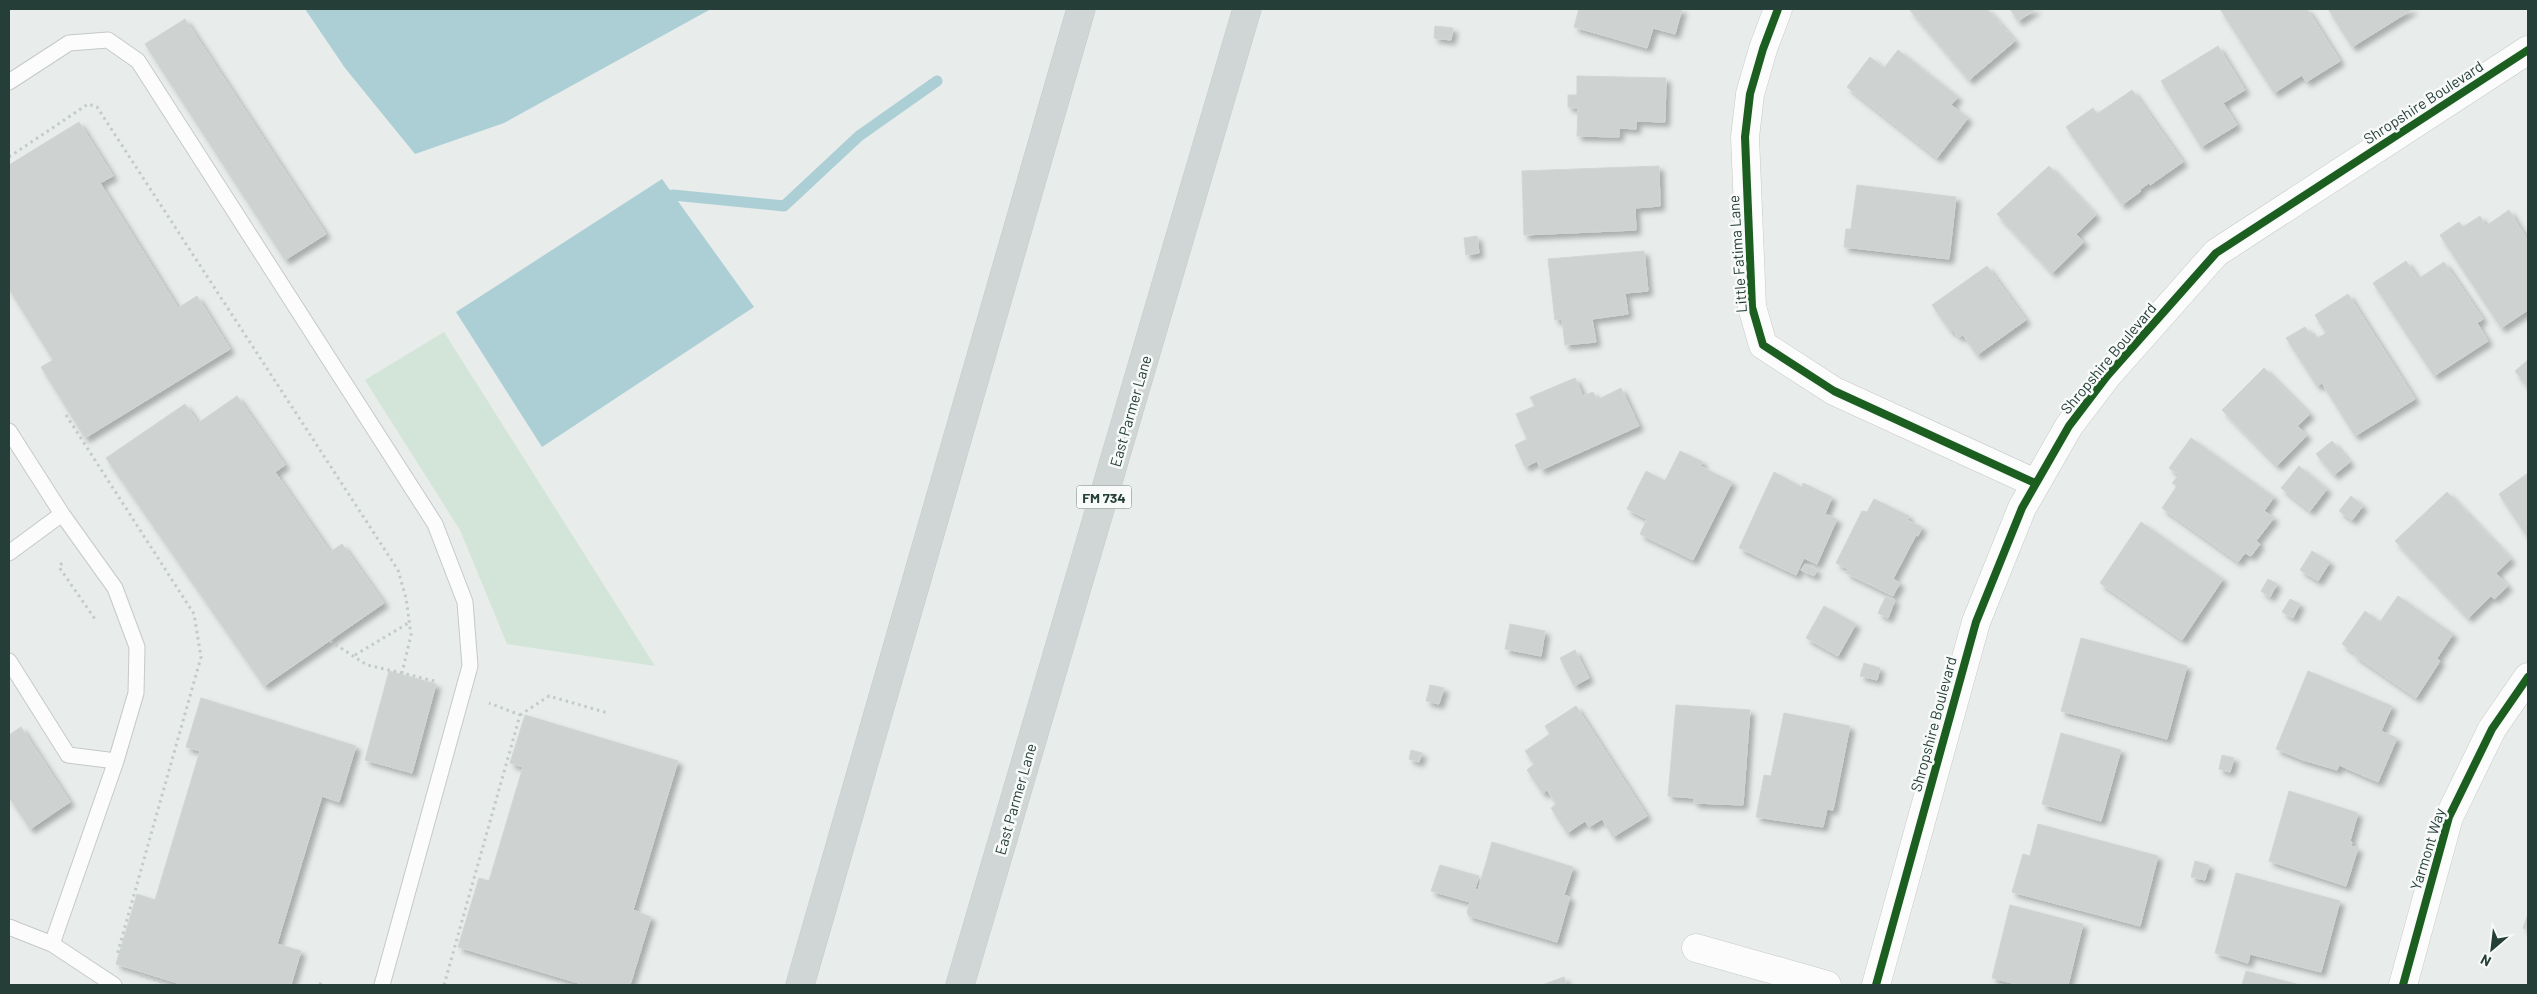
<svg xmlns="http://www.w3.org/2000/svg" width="2537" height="994" font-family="Barlow,sans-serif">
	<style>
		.green { fill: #d3e4d8 }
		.water { fill: #accfd6 }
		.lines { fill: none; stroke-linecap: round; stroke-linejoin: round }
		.stream { stroke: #accfd6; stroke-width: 11 }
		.building { fill: #ced3d1; stroke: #d1d5d3; filter: url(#shadow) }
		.lane-casing { stroke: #c5c9c7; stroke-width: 17 }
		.street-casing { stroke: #c5c9c7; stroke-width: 29 }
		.primary-casing { stroke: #c3cac8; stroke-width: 29 }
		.path { stroke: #c3cbc8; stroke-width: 3; stroke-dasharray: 2.5 4; stroke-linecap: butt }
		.lane { stroke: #fcfcfc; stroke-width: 15 }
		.street { stroke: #fcfcfc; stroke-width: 28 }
		.primary { stroke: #d0d6d5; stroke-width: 28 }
		.cycleway-casing { stroke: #f7faf8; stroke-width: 11 }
		.cycleway { stroke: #1b5e20; stroke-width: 8 }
		.labels { text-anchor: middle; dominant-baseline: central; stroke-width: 5; stroke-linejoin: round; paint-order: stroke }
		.shield { fill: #f7faf8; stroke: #657672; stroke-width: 1 }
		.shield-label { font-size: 14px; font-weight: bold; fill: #263e38 }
		.street-label { font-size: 15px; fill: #263e38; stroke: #f7faf8 }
	</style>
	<defs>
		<filter id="shadow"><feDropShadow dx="4.5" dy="4.5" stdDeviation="2.5" flood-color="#0004"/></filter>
	</defs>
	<rect width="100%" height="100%" fill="#e8ecea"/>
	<path class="green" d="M 444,332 L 655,666 L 507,644 L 460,530 L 365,380 Z"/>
	<path class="water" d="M 305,9 L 711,9 L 504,123 L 415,154 L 345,68 Z
		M 662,179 L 754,307 L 542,447 L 456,312 Z"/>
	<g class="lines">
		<path class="stream" d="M 673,195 L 784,206 L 859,136 L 937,81"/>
	</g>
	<path class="building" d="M 1579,9 L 1682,9 L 1675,34 L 1653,28 L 1647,48 L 1574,27 Z
		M 1909,9 L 1987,9 L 2015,41 L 1969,80 Z
		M 2010,9 L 2036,9 L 2018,21 Z
		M 2220,9 L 2307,9 L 2340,61 L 2306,82 L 2302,75 L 2274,93 Z
		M 2328,9 L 2413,9 L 2352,47 Z
		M 185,19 L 326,234 L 285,260 L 145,44 Z
		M 1435,26 L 1453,28 L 1451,40 L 1434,38 Z
		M 2218,46 L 2245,90 L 2223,103 L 2237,125 L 2201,147 L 2161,81 Z
		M 1898,50 L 1958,97 L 1951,105 L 1968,118 L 1937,158 L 1847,87 L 1870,57 L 1884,68 Z
		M 1577,76 L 1666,78 L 1665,122 L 1636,121 L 1636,129 L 1619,128 L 1619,137 L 1577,136 L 1578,108 L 1568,107 L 1568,95 L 1577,95 Z
		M 2132,90 L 2183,162 L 2150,185 L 2149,183 L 2139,190 L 2141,191 L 2122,205 L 2066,127 L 2093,108 L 2097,114 Z
		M 79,122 L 113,176 L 100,183 L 178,308 L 197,296 L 230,349 L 85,438 L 41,367 L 53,360 L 9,289 L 9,165 Z
		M 1659,166 L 1660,206 L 1635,208 L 1636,230 L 1524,235 L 1522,171 Z
		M 2049,166 L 2096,215 L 2076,234 L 2084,242 L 2052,273 L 1997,214 Z
		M 1857,185 L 1956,197 L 1949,259 L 1844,247 L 1846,229 L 1851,229 Z
		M 2509,210 L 2528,241 L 2528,310 L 2501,328 L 2440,235 L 2459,222 L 2463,227 L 2480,216 L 2486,226 Z
		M 1477,236 L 1479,253 L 1466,255 L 1464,238 Z
		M 1644,251 L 1648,291 L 1625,293 L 1628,314 L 1592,319 L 1596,342 L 1565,345 L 1562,319 L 1555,320 L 1548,259 Z
		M 2406,261 L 2418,279 L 2444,262 L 2483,319 L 2477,323 L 2488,341 L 2434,376 L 2373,283 Z
		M 1987,266 L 2026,320 L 1977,355 L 1963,335 L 1958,337 L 1953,330 L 1951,332 L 1932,305 Z
		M 2348,294 L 2415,399 L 2355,436 L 2322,383 L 2317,386 L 2286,338 L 2305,327 L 2311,335 L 2314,333 L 2318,339 L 2320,337 L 2326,333 L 2315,315 Z
		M 2528,360 L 2528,388 L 2515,371 Z
		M 2264,368 L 2310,414 L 2297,426 L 2307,435 L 2277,466 L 2222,410 Z
		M 1575,378 L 1583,396 L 1593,392 L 1597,400 L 1621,388 L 1639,426 L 1541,470 L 1537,461 L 1525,467 L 1515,445 L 1527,439 L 1516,414 L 1535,406 L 1530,397 Z
		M 237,396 L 285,465 L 275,472 L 330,552 L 342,544 L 384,603 L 264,686 L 106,458 L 185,404 L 198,423 Z
		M 2191,438 L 2274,497 L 2264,511 L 2274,518 L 2256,541 L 2260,544 L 2251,556 L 2245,553 L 2238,562 L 2162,508 L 2177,486 L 2172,483 L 2179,475 L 2169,468 Z
		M 2332,441 L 2350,462 L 2334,475 L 2316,454 Z
		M 1680,451 L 1703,462 L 1700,466 L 1732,482 L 1693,560 L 1640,534 L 1647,519 L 1627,509 L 1646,471 L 1665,481 Z
		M 2299,466 L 2327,489 L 2310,511 L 2281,488 Z
		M 1774,472 L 1802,487 L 1803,483 L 1832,497 L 1825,514 L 1837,519 L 1817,564 L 1804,558 L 1796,575 L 1739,548 Z
		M 2528,473 L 2528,538 L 2499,494 Z
		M 2447,492 L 2511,559 L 2496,573 L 2508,586 L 2494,599 L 2491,596 L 2468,618 L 2395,541 Z
		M 2351,496 L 2363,506 L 2352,520 L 2339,511 Z
		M 1874,499 L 1909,516 L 1907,520 L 1922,527 L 1918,536 L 1916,535 L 1893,579 L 1900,583 L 1893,596 L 1846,573 L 1848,569 L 1836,563 L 1862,511 L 1867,512 Z
		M 2141,522 L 2223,579 L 2182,640 L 2100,583 Z
		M 2312,551 L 2330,562 L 2318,581 L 2300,570 Z
		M 1805,564 L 1817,570 L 1814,576 L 1801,570 Z
		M 2268,579 L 2277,584 L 2270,597 L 2261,591 Z
		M 1886,596 L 1895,600 L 1888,618 L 1878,613 Z
		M 2398,596 L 2453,634 L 2437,658 L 2440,661 L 2416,698 L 2354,655 L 2355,653 L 2342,644 L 2365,611 L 2380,622 Z
		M 2290,599 L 2300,604 L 2293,618 L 2282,612 Z
		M 1824,606 L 1856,624 L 1838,656 L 1806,638 Z
		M 1510,624 L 1545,631 L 1541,656 L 1505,649 Z
		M 2081,638 L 2187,666 L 2167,739 L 2061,711 Z
		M 1575,650 L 1589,678 L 1574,686 L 1560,658 Z
		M 1864,663 L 1880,668 L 1877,680 L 1860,676 Z
		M 389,671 L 436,684 L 412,773 L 365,760 Z
		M 2308,671 L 2392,706 L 2381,731 L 2397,738 L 2378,782 L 2339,765 L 2337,770 L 2303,760 L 2276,749 Z
		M 1430,685 L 1444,688 L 1439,704 L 1426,701 Z
		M 201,698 L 356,746 L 339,802 L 322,796 L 277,944 L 301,951 L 291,985 L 184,985 L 116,964 L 137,894 L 155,900 L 200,751 L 186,747 Z
		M 1676,705 L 1750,710 L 1743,805 L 1694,803 L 1694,798 L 1668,796 Z
		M 1576,706 L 1647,816 L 1613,837 L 1602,819 L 1589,827 L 1585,821 L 1567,833 L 1551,808 L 1556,804 L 1547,790 L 1543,794 L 1527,770 L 1534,764 L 1525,751 L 1550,734 L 1545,726 Z
		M 1784,713 L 1850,726 L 1833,810 L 1827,809 L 1823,827 L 1756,817 L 1764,775 L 1771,776 Z
		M 525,715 L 678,761 L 633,910 L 651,917 L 630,985 L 585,985 L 458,947 L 479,878 L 489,881 L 523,767 L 510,763 Z
		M 21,727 L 70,802 L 30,829 L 9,797 L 9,735 Z
		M 2061,733 L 2121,750 L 2101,821 L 2042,804 Z
		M 1411,750 L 1422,753 L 1419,762 L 1409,759 Z
		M 2222,755 L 2234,758 L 2230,772 L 2219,769 Z
		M 2289,791 L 2358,813 L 2350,841 L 2352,842 L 2351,846 L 2358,848 L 2346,886 L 2269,861 Z
		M 2038,824 L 2158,856 L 2140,926 L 2012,892 L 2023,854 L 2030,856 Z
		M 1492,842 L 1573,867 L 1564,895 L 1570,897 L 1557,942 L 1469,916 L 1467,913 L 1470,902 L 1431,891 L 1440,865 L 1479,876 L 1475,889 L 1478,890 Z
		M 2195,861 L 2209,865 L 2205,880 L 2191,877 Z
		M 2236,873 L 2340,901 L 2321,972 L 2250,954 L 2248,963 L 2215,953 Z
		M 2010,905 L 2083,924 L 2068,985 L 2020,985 L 1992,978 Z
		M 2528,914 L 2528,930 L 2523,928 Z
		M 2246,971 L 2300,985 L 2242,985 Z
		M 1564,977 L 1567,985 L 1542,985 Z"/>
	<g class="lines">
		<g class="lane-casing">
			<path id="lane" d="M 9,82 L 69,43 L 108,40 L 138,61 L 435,524 L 465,602 L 470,666 L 382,985
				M 9,431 L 62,514 L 115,588 L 137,647 L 136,693 L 116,761 L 52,944
				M 9,553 L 62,514
				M 9,661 L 68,755 L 116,761
				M 9,927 L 52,944 L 114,985"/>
		</g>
		<g class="street-casing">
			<path id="street" d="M 1778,9 L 1763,49 L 1750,94 L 1745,137 L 1752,307 L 1763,345 L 1834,391 L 2035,483
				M 1696,948 L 1827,985
				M 1876,985 L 1976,622 L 2022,508 L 2069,426 L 2107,376 L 2216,253 L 2528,50
				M 2403,985 L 2449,817 L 2492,729 L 2528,677"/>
		</g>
		<g class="primary-casing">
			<path id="primary" d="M 800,985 L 1081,9
				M 960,985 L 1247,9"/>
		</g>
		<path class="path" d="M 9,157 L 88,104 L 97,107 L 398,570 L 406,598 L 411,635 L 402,673 L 438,682
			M 66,415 L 194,614 L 201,657 L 117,955
			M 62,563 L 59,567 L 95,619
			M 330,641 L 367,665 L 402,673
			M 355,655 L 410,622
			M 520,715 L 549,696 L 608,713
			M 141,975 L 172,985
			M 320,985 L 322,979
			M 444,985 L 520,715 L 489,703"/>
		<use href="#lane" class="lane"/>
		<use href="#street" class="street"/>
		<use href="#primary" class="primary"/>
		<g class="cycleway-casing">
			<path id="cycleway" d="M 1778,9 L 1763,49 L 1750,94 L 1745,137 L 1752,307 L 1763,345 L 1834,391 L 2035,483
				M 1876,985 L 1976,622 L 2022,508 L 2069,426 L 2107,376 L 2216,253 L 2528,50
				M 2403,985 L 2449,817 L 2492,729 L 2528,677"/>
		</g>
		<use href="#cycleway" class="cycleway"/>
	</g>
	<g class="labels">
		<rect class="shield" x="1076.5" y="485.5" width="55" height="23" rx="4"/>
		<g class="shield-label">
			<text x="1104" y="497">FM 734</text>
		</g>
		<g class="street-label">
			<text transform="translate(2423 102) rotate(-33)">Shropshire Boulevard</text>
			<text transform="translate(1737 254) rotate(-94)">Little Fatima Lane</text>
			<text transform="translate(2108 358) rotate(-50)">Shropshire Boulevard</text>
			<text transform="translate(1130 411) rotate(-74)">East Parmer Lane</text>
			<text transform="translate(1933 724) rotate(-75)">Shropshire Boulevard</text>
			<text transform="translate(1015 799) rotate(-74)">East Parmer Lane</text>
			<text transform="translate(2427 849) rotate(-73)">Yarmont Way</text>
		</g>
	</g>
	<rect width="2537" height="994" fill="none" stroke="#263e38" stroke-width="20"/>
	<g transform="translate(2492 949) rotate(208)" stroke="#f7faf8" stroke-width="4" paint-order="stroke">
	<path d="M0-4L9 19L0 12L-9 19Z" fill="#263e38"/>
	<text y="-8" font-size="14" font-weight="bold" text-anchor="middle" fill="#263e38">N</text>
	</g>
</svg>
